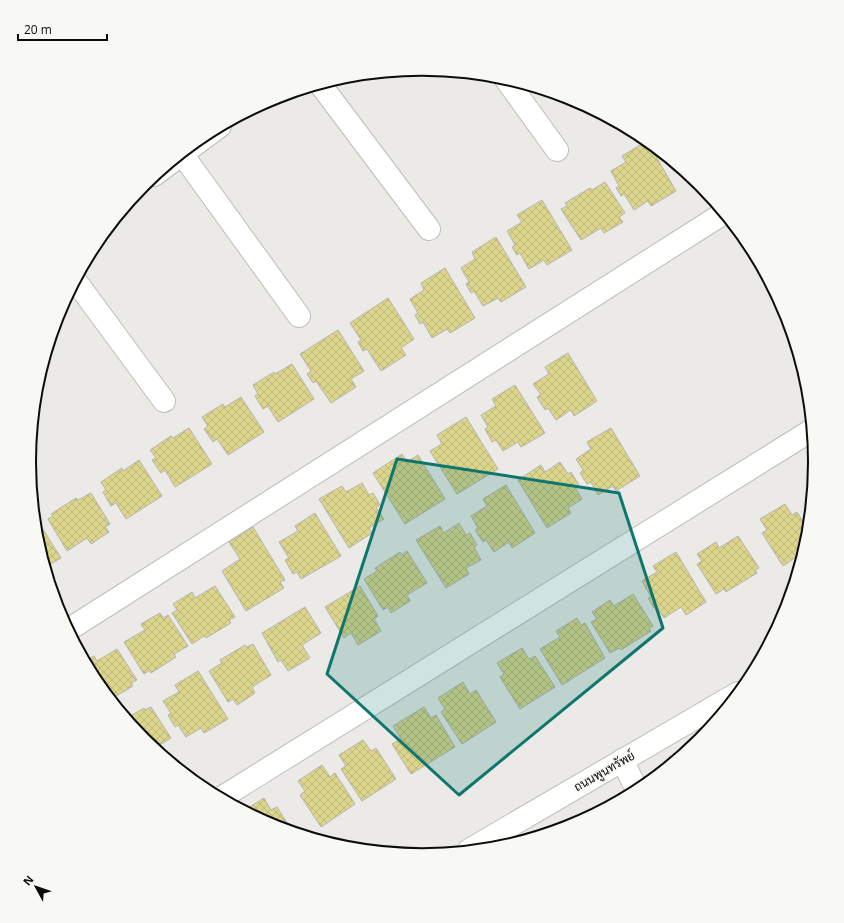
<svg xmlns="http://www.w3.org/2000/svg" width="844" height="923" font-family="'Open Sans',Sarabun,sans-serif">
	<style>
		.building { fill: url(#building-cross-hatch); stroke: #b4b3b0 }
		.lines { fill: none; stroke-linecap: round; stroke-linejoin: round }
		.street-casing { stroke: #bdbdb9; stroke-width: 24 }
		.street { stroke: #fff; stroke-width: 22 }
		.marked { fill: #0f766e; fill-opacity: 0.2; stroke: #0f766e; stroke-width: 3; stroke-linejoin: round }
		.labels { text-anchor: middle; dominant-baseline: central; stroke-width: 3; stroke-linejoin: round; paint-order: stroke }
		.street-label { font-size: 12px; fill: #0c0c0b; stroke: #f8f8f4 }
		.rim { fill: none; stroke: #0c0c0b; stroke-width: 2 }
	</style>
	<defs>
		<pattern id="building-cross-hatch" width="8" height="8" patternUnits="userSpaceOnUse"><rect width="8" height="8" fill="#dcd68d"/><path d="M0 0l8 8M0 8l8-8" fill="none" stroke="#bcb678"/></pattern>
	</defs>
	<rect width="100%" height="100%" fill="#ebeae7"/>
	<path class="building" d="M 647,141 L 676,191 L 651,206 L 648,201 L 634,210 L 624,194 L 621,196 L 616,188 L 619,186 L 611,171 L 626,162 L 622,156 Z
		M 673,162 L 689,174 L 683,178 Z
		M 605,182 L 625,213 L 619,217 L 623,222 L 604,233 L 601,228 L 581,240 L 561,209 L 567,206 L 565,203 L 590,188 L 592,190 Z
		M 542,200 L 572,250 L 547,265 L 544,260 L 529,269 L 520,253 L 517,255 L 512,247 L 515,245 L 507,231 L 522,222 L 517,215 Z
		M 496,237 L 526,287 L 501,302 L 498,298 L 483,306 L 474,291 L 471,293 L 466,284 L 469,282 L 461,268 L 475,259 L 472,252 Z
		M 445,268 L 475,318 L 450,333 L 447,329 L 432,338 L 423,322 L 420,324 L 415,315 L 418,313 L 410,299 L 424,290 L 421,283 Z
		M 388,298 L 414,339 L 401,348 L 406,355 L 381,371 L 367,349 L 363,351 L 358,342 L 361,340 L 350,323 Z
		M 338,330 L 364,371 L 351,379 L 356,387 L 331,403 L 316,381 L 313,383 L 307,374 L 311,371 L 300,354 Z
		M 568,353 L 597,401 L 574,416 L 571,410 L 556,420 L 548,408 L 545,410 L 537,397 L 541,395 L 533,384 L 549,374 L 545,367 Z
		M 292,364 L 314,399 L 278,422 L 268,406 L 263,409 L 255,396 L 258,394 L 253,385 L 274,372 L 275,374 Z
		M 515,385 L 545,433 L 521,447 L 518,442 L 503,451 L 496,440 L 492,442 L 485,429 L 488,427 L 481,415 L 496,406 L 492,399 Z
		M 241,397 L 264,432 L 228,455 L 217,439 L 213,442 L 204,429 L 208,426 L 202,417 L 223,404 L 225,407 Z
		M 466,417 L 498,469 L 457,494 L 430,451 L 442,444 L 437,435 Z
		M 189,428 L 212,464 L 175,487 L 165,470 L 161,473 L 152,460 L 156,458 L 150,450 L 171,436 L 173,438 Z
		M 611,428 L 640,476 L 616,491 L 613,486 L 598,495 L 591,482 L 587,484 L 580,473 L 583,470 L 576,459 L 591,449 L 587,442 Z
		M 402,454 L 407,462 L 418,455 L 445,499 L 405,524 L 373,473 Z
		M 139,460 L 162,496 L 126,519 L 116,503 L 111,506 L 103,492 L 106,490 L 101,482 L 122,468 L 123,471 Z
		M 560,462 L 568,474 L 571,472 L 579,485 L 575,487 L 582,499 L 568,508 L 571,513 L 547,528 L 518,480 L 541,465 L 545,472 Z
		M 362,483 L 369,495 L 373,493 L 380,505 L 376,507 L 384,519 L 369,528 L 372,533 L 349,548 L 319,499 L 342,486 L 346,492 Z
		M 506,485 L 535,533 L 512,548 L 509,542 L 494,552 L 486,540 L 483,542 L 475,530 L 478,528 L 471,516 L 487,506 L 483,499 Z
		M 812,489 L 811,497 L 808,492 Z
		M 91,493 L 110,524 L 105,527 L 109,532 L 91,544 L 87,538 L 67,551 L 48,519 L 53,516 L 51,514 L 76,498 L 78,500 Z
		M 785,504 L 792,515 L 797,512 L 808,529 L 803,552 L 783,566 L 762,533 L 767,530 L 760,519 Z
		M 315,513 L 341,556 L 301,579 L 297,572 L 293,574 L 285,560 L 289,558 L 279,542 L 298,531 L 295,526 Z
		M 459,523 L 466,535 L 470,533 L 477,545 L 474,547 L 481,560 L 466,568 L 469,574 L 446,588 L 416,540 L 440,526 L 444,533 Z
		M 41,526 L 61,558 L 45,567 L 37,538 L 36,530 Z
		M 253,527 L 285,580 L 280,582 L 284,588 L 246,611 L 222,571 L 240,559 L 229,542 Z
		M 738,536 L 759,568 L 755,570 L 757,573 L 726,592 L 724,589 L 716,594 L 697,564 L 702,561 L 697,554 L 716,542 L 719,548 Z
		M 407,551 L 427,583 L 407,595 L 410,601 L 391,613 L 388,607 L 383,610 L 364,579 L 377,571 L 375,568 L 400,552 L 402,555 Z
		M 676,552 L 706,602 L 686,615 L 681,607 L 664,618 L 657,607 L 654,608 L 648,598 L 651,597 L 642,581 L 657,572 L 653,566 Z
		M 215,586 L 235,617 L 229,620 L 231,623 L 206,638 L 204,636 L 192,644 L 172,613 L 177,610 L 173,604 L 192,592 L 195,598 Z
		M 360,586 L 378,616 L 374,619 L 381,631 L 358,645 L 351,633 L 344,638 L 325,607 Z
		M 633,594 L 653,626 L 649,628 L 651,631 L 621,650 L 619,648 L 610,653 L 591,622 L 597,619 L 592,612 L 610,600 L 614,606 Z
		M 305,607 L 321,633 L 302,645 L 310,658 L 288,671 L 281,660 L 278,662 L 262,633 Z
		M 160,613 L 163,618 L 168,615 L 188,646 L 174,654 L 176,657 L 151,673 L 150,670 L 144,674 L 124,642 L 145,630 L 141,624 Z
		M 577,618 L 581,625 L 585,623 L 605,658 L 562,685 L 540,649 L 560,637 L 556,631 Z
		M 253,644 L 271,675 L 252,687 L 255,693 L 237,705 L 233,699 L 228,702 L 209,671 L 222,663 L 220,660 L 245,645 L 247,647 Z
		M 522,648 L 529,659 L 535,656 L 555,687 L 520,709 L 500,677 L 504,674 L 497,663 Z
		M 117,649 L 137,680 L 131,683 L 133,686 L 111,699 L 95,680 L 85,661 L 94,656 L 97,661 Z
		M 198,671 L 228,719 L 204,733 L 201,728 L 186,737 L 178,725 L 175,727 L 168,715 L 171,713 L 163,701 L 179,692 L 175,685 Z
		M 463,682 L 470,694 L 476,690 L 496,722 L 462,744 L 441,712 L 445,709 L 438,698 Z
		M 151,707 L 171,738 L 155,748 L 144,739 L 127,718 L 144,708 L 145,710 Z
		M 424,707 L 431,718 L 436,715 L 455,747 L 411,774 L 392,744 L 401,739 L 393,726 Z
		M 363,740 L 371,751 L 376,748 L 396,779 L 362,801 L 341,769 L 346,766 L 339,755 Z
		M 322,765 L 330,777 L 335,773 L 355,804 L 321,827 L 300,795 L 305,791 L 298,781 Z
		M 264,798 L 271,810 L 277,807 L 292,831 L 271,824 L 245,810 Z"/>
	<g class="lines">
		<g class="street-casing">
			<path id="street" d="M 505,78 L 557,150
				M 320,84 L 429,229
				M 182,154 L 299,316
				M 154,175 L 220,126
				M 75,280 L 164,401
				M 68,630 L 724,213
				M 622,760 L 637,790
				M 221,798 L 812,430
				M 469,850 L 738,693"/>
		</g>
		<use href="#street" class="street"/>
	</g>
	<path class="marked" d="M 397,459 L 619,493 L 663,628 L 459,795 L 327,674 Z"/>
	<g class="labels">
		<g class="street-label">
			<text transform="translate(604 771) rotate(-30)">ถนนพูนทรัพย์</text>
		</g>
	</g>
	<path d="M0 0H844V923H0ZM36 462a386 386 0 1 1 772 0a386 386 0 1 1-772 0Z" fill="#f8f8f4" fill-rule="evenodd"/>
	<path class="rim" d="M36 462a386 386 0 1 1 772 0a386 386 0 1 1-772 0Z"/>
	<g transform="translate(36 887) rotate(310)" stroke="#f8f8f4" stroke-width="3" paint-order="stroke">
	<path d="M0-3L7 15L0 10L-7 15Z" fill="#0c0c0b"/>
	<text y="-6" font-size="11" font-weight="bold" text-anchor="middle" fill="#0c0c0b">N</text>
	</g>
	<path d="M18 34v6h89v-6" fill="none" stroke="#0c0c0b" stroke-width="2"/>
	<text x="24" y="34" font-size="12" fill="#0c0c0b" stroke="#f8f8f4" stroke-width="3" paint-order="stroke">20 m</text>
</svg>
